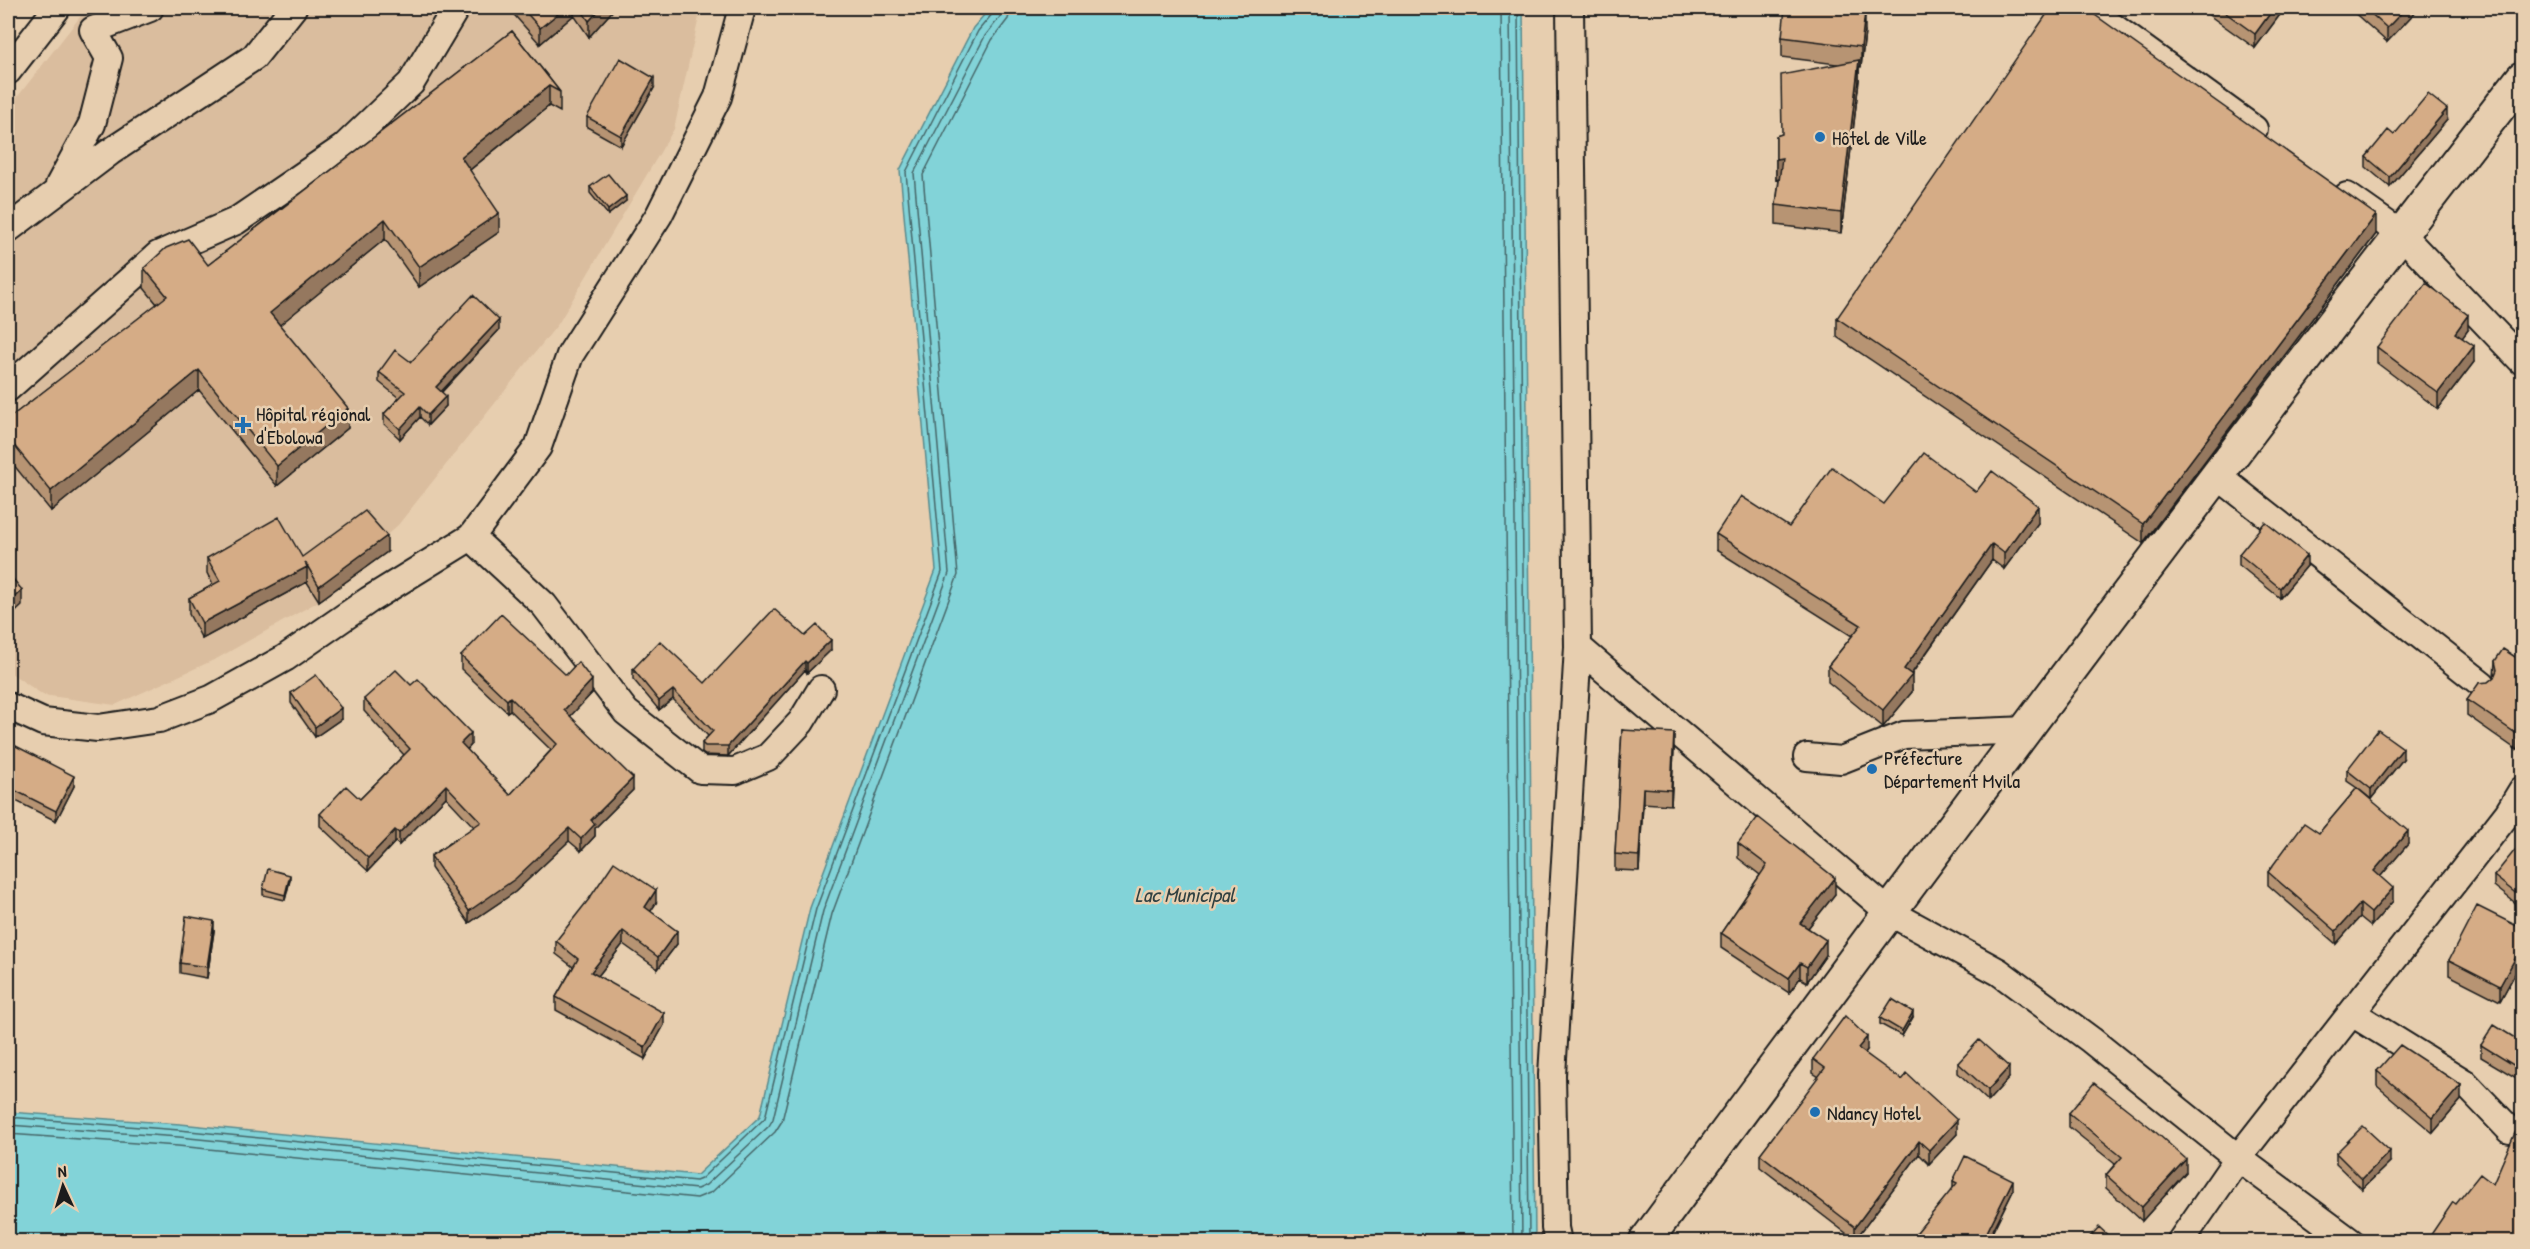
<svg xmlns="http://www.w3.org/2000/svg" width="2530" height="1249" font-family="'Patrick Hand',sans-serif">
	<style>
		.built { fill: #dabd9e }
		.water { fill: #82d3d8; stroke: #598a8d; stroke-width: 1.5 }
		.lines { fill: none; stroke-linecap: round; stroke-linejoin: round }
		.shore { stroke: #456567; stroke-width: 1.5 }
		.minor-casing { stroke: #1c1c1c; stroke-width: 30 }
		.tertiary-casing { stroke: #1c1c1c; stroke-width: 36 }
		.minor { stroke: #e7ceaf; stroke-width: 26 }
		.tertiary { stroke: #e7ceaf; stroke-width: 32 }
		.wall { fill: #b79473; stroke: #1c1c1c; stroke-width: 1.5 }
		.shaded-wall { fill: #95785e; stroke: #1c1c1c; stroke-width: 1.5 }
		.building { fill: #d5ac86; stroke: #1c1c1c; stroke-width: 1.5 }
		.poi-dot { fill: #1f6fb2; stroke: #e7ceaf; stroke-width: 2 }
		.labels { text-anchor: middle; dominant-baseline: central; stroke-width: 5; stroke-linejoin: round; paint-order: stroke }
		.poi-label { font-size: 20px; fill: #1c1c1c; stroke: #e7ceaf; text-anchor: start }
		.water-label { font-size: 21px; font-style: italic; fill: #304142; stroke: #e7ceaf }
	</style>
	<rect width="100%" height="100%" fill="#e7ceaf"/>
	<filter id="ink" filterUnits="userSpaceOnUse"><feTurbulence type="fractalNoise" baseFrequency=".0167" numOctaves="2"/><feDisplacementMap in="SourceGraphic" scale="12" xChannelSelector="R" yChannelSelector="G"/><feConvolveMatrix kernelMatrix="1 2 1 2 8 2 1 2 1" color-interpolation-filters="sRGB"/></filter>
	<g filter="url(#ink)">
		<path class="built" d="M 87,8 L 701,8 L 674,129 L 558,324 L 398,525 L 380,541 L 387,552 L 319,601 L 218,658 L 115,705 L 43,695 L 8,671 L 8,109 Z"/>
		<path class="water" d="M 990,8 L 1523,8 L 1535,1241 L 8,1241 L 8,1112 L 180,1124 L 697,1175 L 760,1116 L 810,908 L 936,570 L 900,170 L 973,28 Z"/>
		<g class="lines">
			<path class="shore" d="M 1501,8 L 1513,1242
				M 1510,8 L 1522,1242
				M 1518,8 L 1529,1242
				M 8,1117 L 179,1130 L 696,1181 L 701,1179 L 765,1118 L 816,909 L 942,572 L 906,172 L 978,31 L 993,13 L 994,8
				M 8,1125 L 179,1137 L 697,1189 L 706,1185 L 769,1126 L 773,1119 L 823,911 L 949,573 L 914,173 L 985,36 L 1000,17 L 1002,8
				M 8,1134 L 178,1146 L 697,1198 L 712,1192 L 775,1132 L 782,1121 L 832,914 L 958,575 L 923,175 L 992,40 L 1008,19 L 1011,8"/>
			<g class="minor-casing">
				<path id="minor" d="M 2087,8 L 2254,129
					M 8,71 L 57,8
					M 59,185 L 92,124 L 109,58 L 93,30 L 150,8
					M 2347,196 L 2401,234 L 2522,361
					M 8,229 L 110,152 L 254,57 L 293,8
					M 8,388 L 158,255 L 236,221 L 343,148 L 411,83 L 456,8
					M 2218,476 L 2482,684
					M 471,537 L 544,605 L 626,712 L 700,770 L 735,771 L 768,757 L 801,722 L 821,689
					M 1578,647 L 1889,912 L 1999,972 L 2091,1040 L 2238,1158 L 2351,1242
					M 8,706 L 43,722 L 98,728 L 159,719 L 211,699 L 285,658 L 369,600 L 471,537 L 538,447 L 570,355 L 659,215 L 718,97 L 742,8
					M 1807,757 L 1841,760 L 1904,735 L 2028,730
					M 2352,1013 L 2465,1083 L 2510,1130
					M 1558,1242 L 1555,1228 L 1552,1075 L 1578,647 L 1570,8
					M 2180,1242 L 2238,1158 L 2508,813 L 2522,790"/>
			</g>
			<g class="tertiary-casing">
				<path id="tertiary" d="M 1645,1242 C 1934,851 2224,461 2522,78"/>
			</g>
			<use href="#minor" class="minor"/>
			<use href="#tertiary" class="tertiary"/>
		</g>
		<path class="wall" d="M 508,8 L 615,8 L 589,37 L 574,15 L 540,44 Z
			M 2199,8 L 2285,8 L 2255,48 Z
			M 2349,8 L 2419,8 L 2387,42 Z
			M 512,31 L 560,92 L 560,112 L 549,106 L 470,170 L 499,232 L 419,287 L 385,239 L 279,325 L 348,428 L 277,486 L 199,390 L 51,511 L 8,458 L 8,419 L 157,304 L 144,288 L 144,268 L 208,265 Z
			M 1865,32 L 1861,67 L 1859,67 L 1859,80 L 1841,233 L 1776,225 L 1776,205 L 1779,179 L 1776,180 L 1776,136 L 1782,134 L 1837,64 L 1782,57 L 1782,37 Z
			M 654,88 L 621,146 L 587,127 L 587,117 Z
			M 2447,120 L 2390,187 L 2366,167 L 2366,157 L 2394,135 Z
			M 590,187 L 626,201 L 608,215 L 590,193 Z
			M 2376,234 L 2143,543 L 1837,337 L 1837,318 Z
			M 499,330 L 442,392 L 446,406 L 428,425 L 420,417 L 400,439 L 384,424 L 384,414 L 399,398 L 379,382 L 379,372 Z
			M 2468,330 L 2462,338 L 2474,362 L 2438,409 L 2377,363 L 2377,347 Z
			M 1976,492 L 2038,523 L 2004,569 L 1992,560 L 1911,675 L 1912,692 L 1883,727 L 1828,682 L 1828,666 L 1852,636 L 1716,550 L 1716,534 L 1789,527 L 1884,504 Z
			M 387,552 L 319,601 L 307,582 L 202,639 L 189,614 L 189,598 L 213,585 L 207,573 L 207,558 L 302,557 Z
			M 2239,554 L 2307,566 L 2280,598 L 2239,565 Z
			M 805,636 L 831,650 L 807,673 L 805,670 L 728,756 L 705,755 L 702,753 L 702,743 L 708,736 L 673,699 L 659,710 L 633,679 L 633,669 L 705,683 Z
			M 461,656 L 566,675 L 592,693 L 570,716 L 633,790 L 595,828 L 595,836 L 581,851 L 569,841 L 515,892 L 469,923 L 431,868 L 431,856 L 474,827 L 446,797 L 399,845 L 395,842 L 368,871 L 320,826 L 320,814 L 360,799 L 404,755 L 364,711 L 364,699 L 411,685 L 471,745 L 467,750 L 510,795 L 551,750 L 510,710 L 507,712 L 461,669 Z
			M 2495,661 L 2523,662 L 2523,742 L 2517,750 L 2467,715 L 2467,700 L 2494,677 Z
			M 291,693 L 341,719 L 315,737 L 291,703 Z
			M 1622,730 L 1674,749 L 1671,805 L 1643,803 L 1639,871 L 1615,870 L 1615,854 Z
			M 8,742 L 74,786 L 56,821 L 8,797 Z
			M 2403,759 L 2371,799 L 2360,790 L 2408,844 L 2380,877 L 2393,901 L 2371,926 L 2360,917 L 2336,944 L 2268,885 L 2268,872 L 2319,833 L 2357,788 L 2347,781 L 2347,770 Z
			M 1738,843 L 1835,894 L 1808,928 L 1826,955 L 1807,982 L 1800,978 L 1789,993 L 1721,948 L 1721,933 L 1760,875 L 1738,858 Z
			M 2523,856 L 2523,909 L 2494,886 L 2494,876 Z
			M 290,880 L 285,900 L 263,895 L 263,889 Z
			M 656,903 L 650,912 L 677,944 L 658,969 L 623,944 L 598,976 L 664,1025 L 645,1059 L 556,1010 L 556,997 L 573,967 L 556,954 L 556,941 Z
			M 2523,929 L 2523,959 L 2500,1001 L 2449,975 L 2449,960 Z
			M 214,931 L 207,978 L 180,973 L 180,963 Z
			M 1913,1017 L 1902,1036 L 1880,1024 L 1880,1018 Z
			M 2523,1043 L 2523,1082 L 2481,1057 L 2481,1045 Z
			M 1867,1050 L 1865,1053 L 1957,1134 L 1929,1164 L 1919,1154 L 1855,1240 L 1760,1167 L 1760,1154 L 1819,1077 L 1813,1073 L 1813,1059 Z
			M 1958,1063 L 2009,1078 L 1988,1101 L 1958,1073 Z
			M 2377,1071 L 2461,1100 L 2433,1133 L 2377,1086 Z
			M 2069,1113 L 2186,1172 L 2142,1221 L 2106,1188 L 2106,1175 L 2115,1164 L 2069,1127 Z
			M 2336,1153 L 2390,1162 L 2362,1189 L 2336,1164 Z
			M 1953,1181 L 2013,1190 L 1990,1237 L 1909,1242 L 1953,1189 Z"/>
		<path class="shaded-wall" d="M 565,8 L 574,8 L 574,15 L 540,44 L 540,28 Z
			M 601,8 L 615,8 L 589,37 L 589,21 Z
			M 2274,8 L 2285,8 L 2255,48 L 2255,34 Z
			M 2406,8 L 2419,8 L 2387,42 L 2387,28 Z
			M 1865,12 L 1865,32 L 1861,67 L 1861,47 Z
			M 1859,60 L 1859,80 L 1841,233 L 1841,213 Z
			M 654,78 L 654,88 L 621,146 L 621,136 Z
			M 549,86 L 549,106 L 461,177 L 461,157 Z
			M 2447,109 L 2447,120 L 2390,187 L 2390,177 Z
			M 1782,158 L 1782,178 L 1776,180 L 1776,159 Z
			M 626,196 L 626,201 L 608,215 L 608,210 Z
			M 499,213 L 499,232 L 419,287 L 419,267 Z
			M 2376,215 L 2376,234 L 2143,543 L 2143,524 Z
			M 385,219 L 385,239 L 270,333 L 270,313 Z
			M 2468,315 L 2468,330 L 2455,348 L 2455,333 Z
			M 499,320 L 499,330 L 436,397 L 436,387 Z
			M 2474,346 L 2474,362 L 2438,409 L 2438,393 Z
			M 199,370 L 199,390 L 51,511 L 51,491 Z
			M 446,396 L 446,406 L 428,425 L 428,415 Z
			M 420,407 L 420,417 L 400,439 L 400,429 Z
			M 348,408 L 348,428 L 277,486 L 277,466 Z
			M 2038,506 L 2038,523 L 2004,569 L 2004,553 Z
			M 387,536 L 387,552 L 319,601 L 319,586 Z
			M 1992,544 L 1992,560 L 1907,680 L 1912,675 L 1912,692 L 1883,727 L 1883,710 L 1904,669 Z
			M 2307,555 L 2307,566 L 2280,598 L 2280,588 Z
			M 307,567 L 307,582 L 202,639 L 202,623 Z
			M 22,590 L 22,606 L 8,619 L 8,603 Z
			M 831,640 L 831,650 L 807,673 L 807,663 Z
			M 805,661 L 805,670 L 728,756 L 728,746 Z
			M 592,680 L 592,693 L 564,723 L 564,710 Z
			M 673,690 L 673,699 L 659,710 L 659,701 Z
			M 510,697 L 510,710 L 507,712 L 507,700 Z
			M 341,708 L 341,719 L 315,737 L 315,727 Z
			M 13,716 L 13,727 L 8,736 L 8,726 Z
			M 2523,726 L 2523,742 L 2517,750 L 2517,734 Z
			M 471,733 L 471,745 L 461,756 L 461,743 Z
			M 1674,733 L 1674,749 L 1671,805 L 1671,790 Z
			M 2403,748 L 2403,759 L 2371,799 L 2371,789 Z
			M 74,776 L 74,786 L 56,821 L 56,811 Z
			M 633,778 L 633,790 L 595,828 L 595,836 L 581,851 L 581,839 L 591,820 Z
			M 446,785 L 446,797 L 399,845 L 399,833 Z
			M 1643,788 L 1643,803 L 1639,871 L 1639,856 Z
			M 569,828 L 569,841 L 515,892 L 469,923 L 469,911 Z
			M 395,830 L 395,842 L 368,871 L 368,858 Z
			M 2408,831 L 2408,844 L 2374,884 L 2374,871 Z
			M 290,875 L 290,880 L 285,900 L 285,895 Z
			M 1835,878 L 1835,894 L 1800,938 L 1800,923 Z
			M 2393,888 L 2393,901 L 2371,926 L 2371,913 Z
			M 656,890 L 656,903 L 645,920 L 645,907 Z
			M 2360,904 L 2360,917 L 2336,944 L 2336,931 Z
			M 214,921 L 214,931 L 207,978 L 207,967 Z
			M 623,931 L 623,944 L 591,985 L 591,972 Z
			M 677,931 L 677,944 L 658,969 L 658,957 Z
			M 1826,940 L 1826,955 L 1807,982 L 1807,967 Z
			M 2523,944 L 2523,959 L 2500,1001 L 2500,986 Z
			M 1800,963 L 1800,978 L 1789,993 L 1789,978 Z
			M 1913,1012 L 1913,1017 L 1902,1036 L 1902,1031 Z
			M 664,1013 L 664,1025 L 645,1059 L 645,1047 Z
			M 1867,1037 L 1867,1050 L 1858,1062 L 1858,1048 Z
			M 2009,1067 L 2009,1078 L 1988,1101 L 1988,1090 Z
			M 2461,1085 L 2461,1100 L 2433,1133 L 2433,1118 Z
			M 1957,1120 L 1957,1134 L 1929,1164 L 1929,1150 Z
			M 1919,1141 L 1919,1154 L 1855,1240 L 1855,1227 Z
			M 2390,1151 L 2390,1162 L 2362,1189 L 2362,1179 Z
			M 2186,1159 L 2186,1172 L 2142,1221 L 2142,1207 Z
			M 2013,1180 L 2013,1190 L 1987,1242 L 1986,1234 Z"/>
		<path class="building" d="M 522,8 L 565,8 L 540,28 Z
			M 580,8 L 601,8 L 589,21 Z
			M 1785,8 L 1824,8 L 1865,12 L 1861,47 L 1782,37 Z
			M 2051,8 L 2085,8 L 2376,215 L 2143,524 L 1837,318 Z
			M 2219,8 L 2274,8 L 2255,34 Z
			M 2365,8 L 2406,8 L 2387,28 Z
			M 512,31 L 560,92 L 549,86 L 461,157 L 499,213 L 419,267 L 385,219 L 270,313 L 348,408 L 277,466 L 199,370 L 51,491 L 8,438 L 8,419 L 167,296 L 144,268 L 166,248 L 188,239 L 208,265 Z
			M 620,58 L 654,78 L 621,136 L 587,117 Z
			M 1859,60 L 1841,213 L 1776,205 L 1782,158 L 1776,159 L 1776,136 L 1782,134 L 1781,75 Z
			M 2428,94 L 2447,109 L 2390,177 L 2366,157 L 2388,130 L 2394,135 Z
			M 608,174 L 626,196 L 608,210 L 590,187 Z
			M 2426,283 L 2468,315 L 2455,333 L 2474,346 L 2438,393 L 2377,347 Z
			M 473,295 L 499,320 L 436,387 L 446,396 L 428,415 L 420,407 L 400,429 L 384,414 L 405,392 L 379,372 L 395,350 L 411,362 Z
			M 1924,453 L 1976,492 L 1992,471 L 2038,506 L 2004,553 L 1992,544 L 1904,669 L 1912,675 L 1883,710 L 1828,666 L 1861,625 L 1716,534 L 1741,496 L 1789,527 L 1832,467 L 1884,504 Z
			M 365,511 L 387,536 L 319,586 L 305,562 L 307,567 L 202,623 L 189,598 L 220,581 L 207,558 L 279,517 L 302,557 Z
			M 2265,522 L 2307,555 L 2280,588 L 2239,554 Z
			M 8,573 L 22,590 L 8,603 Z
			M 774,609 L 805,636 L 817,625 L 831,640 L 807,663 L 805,661 L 728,746 L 705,746 L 702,743 L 713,731 L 673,690 L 659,701 L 633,669 L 660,641 L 705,683 Z
			M 501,614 L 566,675 L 578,662 L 592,680 L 564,710 L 633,778 L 591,820 L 595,824 L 581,839 L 569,828 L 515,879 L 469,911 L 431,856 L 481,822 L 446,785 L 399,833 L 395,830 L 368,858 L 320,814 L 346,786 L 360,799 L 410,749 L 364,699 L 396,670 L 411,685 L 418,679 L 471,733 L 461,743 L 510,795 L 557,744 L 510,697 L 507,700 L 461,656 Z
			M 2503,649 L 2523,662 L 2523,726 L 2517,734 L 2467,700 L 2479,683 L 2488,682 L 2494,677 L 2497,670 L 2495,661 Z
			M 316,675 L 341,708 L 315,727 L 291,693 Z
			M 8,713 L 13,716 L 8,726 Z
			M 1622,730 L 1674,733 L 1671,790 L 1643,788 L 1639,856 L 1615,854 Z
			M 2378,730 L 2403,748 L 2371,789 L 2347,770 Z
			M 8,742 L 74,776 L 56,811 L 8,787 Z
			M 2357,788 L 2408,831 L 2374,871 L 2393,888 L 2371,913 L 2360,904 L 2336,931 L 2268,872 L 2304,823 L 2319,833 Z
			M 1758,817 L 1835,878 L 1800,923 L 1826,940 L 1807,967 L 1800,963 L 1789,978 L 1721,933 L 1767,865 L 1738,843 Z
			M 2515,850 L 2523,856 L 2523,899 L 2494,876 Z
			M 614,862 L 656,890 L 645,907 L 677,931 L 658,957 L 623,931 L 591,972 L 664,1013 L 645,1047 L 556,997 L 578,959 L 556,941 L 589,899 Z
			M 268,869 L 290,875 L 285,895 L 263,889 Z
			M 2477,906 L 2523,929 L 2523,944 L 2500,986 L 2449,960 Z
			M 186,916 L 214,921 L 207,967 L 180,963 Z
			M 1892,999 L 1913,1012 L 1902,1031 L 1880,1018 Z
			M 1845,1016 L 1867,1037 L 1858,1048 L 1902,1080 L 1907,1074 L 1957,1120 L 1929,1150 L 1919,1141 L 1855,1227 L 1760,1154 L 1825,1068 L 1813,1059 Z
			M 2494,1025 L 2523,1043 L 2523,1071 L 2481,1045 Z
			M 1979,1040 L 2009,1067 L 1988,1090 L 1958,1063 Z
			M 2400,1045 L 2461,1085 L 2433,1118 L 2377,1071 Z
			M 2094,1083 L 2150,1127 L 2186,1159 L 2142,1207 L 2106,1175 L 2122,1157 L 2069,1113 Z
			M 2523,1125 L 2523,1242 L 2518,1241 L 2517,1242 L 2426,1242 L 2453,1202 L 2456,1204 L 2480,1174 L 2493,1184 L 2515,1133 Z
			M 2363,1126 L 2390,1151 L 2362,1179 L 2336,1153 Z
			M 1965,1156 L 2013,1180 L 1986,1234 L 1996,1242 L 1909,1242 L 1957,1183 L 1953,1181 Z
			M 2099,1227 L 2115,1242 L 2085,1242 Z"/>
	</g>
	<g class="poi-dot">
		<circle cx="1820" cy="137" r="6"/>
		<path d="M240 416h6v6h6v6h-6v6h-6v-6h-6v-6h6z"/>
		<circle cx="1872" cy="769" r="6"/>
		<circle cx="1815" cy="1112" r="6"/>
	</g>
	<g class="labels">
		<g class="poi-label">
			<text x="1832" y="137">Hôtel de Ville</text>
			<text x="256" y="413">Hôpital régional<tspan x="256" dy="23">d'Ebolowa</tspan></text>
			<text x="1884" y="757">Préfecture<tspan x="1884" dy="23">Département Mvila</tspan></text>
			<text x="1827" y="1112">Ndancy Hotel</text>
		</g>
		<g class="water-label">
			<text x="1185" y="894">Lac Municipal</text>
		</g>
	</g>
	<rect width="2530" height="1249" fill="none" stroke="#e7ceaf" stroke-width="30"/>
	<rect x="15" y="15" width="2500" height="1219" fill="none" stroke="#1c1c1c" stroke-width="2" filter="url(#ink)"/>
	<g transform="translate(63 1186) rotate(356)" stroke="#e7ceaf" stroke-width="4.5" paint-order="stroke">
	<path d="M0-4.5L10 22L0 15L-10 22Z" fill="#1c1c1c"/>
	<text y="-9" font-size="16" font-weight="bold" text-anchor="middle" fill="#1c1c1c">N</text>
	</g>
</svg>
